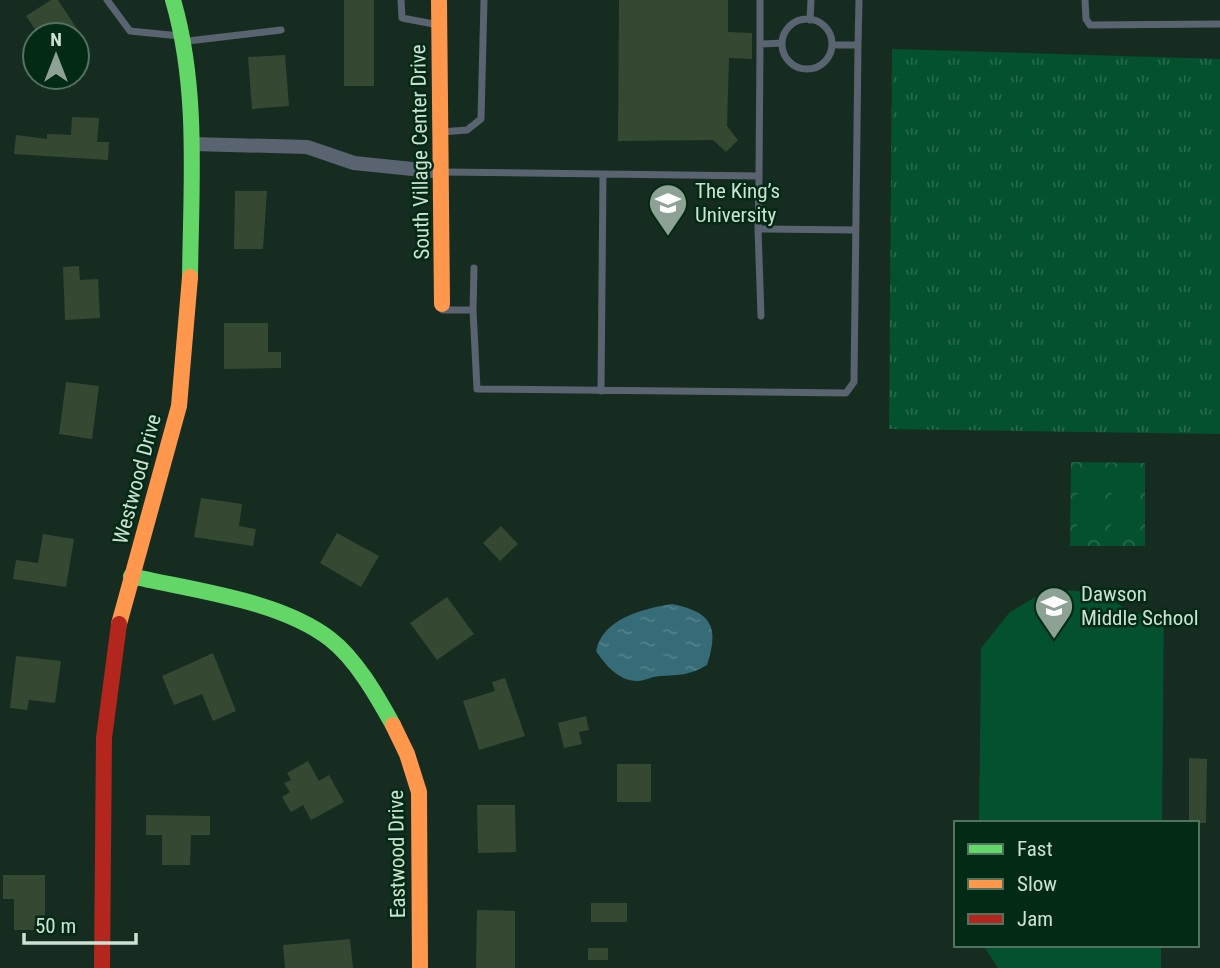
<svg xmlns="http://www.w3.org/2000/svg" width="1220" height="968" font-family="'Roboto Condensed',sans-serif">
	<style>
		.grass { fill: url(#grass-tufts) }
		.park { fill: url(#park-crowns) }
		.pitch { fill: #03512e }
		.water { fill: url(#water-ripples) }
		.building { fill: #354832 }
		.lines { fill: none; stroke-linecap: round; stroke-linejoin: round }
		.lane { stroke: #5a6370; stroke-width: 7 }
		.street { stroke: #5a6370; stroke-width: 14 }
		.fast { stroke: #63d668; stroke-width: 16 }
		.slow { stroke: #ff974d; stroke-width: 16 }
		.jam { stroke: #b3261e; stroke-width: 16 }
		.labels { text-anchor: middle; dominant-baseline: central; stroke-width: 5; stroke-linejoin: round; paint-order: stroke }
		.street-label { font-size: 21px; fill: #cde1d3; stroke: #022a15 }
		.poi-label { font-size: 21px; fill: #cde1d3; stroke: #022a15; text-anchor: start }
	</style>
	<defs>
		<pattern id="grass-tufts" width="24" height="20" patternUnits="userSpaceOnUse" patternTransform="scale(1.75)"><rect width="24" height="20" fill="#03512e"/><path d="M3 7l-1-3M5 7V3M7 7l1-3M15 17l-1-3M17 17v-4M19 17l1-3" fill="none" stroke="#276a4b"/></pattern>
		<pattern id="park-crowns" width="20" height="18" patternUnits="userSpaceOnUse" patternTransform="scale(1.75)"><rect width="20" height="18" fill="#03512e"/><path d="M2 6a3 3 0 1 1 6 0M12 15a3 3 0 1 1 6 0" fill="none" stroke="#276a4b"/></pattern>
		<pattern id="water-ripples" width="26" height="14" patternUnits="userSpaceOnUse" patternTransform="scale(1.75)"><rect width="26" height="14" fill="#366c77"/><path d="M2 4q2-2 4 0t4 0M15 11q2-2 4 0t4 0" fill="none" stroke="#528189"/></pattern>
	</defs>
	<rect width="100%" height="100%" fill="#162c20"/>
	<path class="grass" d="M 892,49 L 1220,59 L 1220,434 L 889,429 Z"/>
	<path class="park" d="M 1071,462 L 1145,463 L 1145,546 L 1070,546 Z"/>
	<path class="pitch" d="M 1078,477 L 1103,477 L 1102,531 L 1077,531 Z
		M 1112,477 L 1137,477 L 1136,531 L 1111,530 Z
		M 1061,590 L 1102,593 L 1133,614 L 1164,612 L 1162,823 L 979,823 L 981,648 L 1010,612 L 1042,593 Z
		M 983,945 L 1161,945 L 1161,968 L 998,968 Z"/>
	<path class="water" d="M 672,604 C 711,612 720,626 707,665 C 691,675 679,675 661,676 C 653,676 647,680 639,681 C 620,682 606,666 596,651 C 603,618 643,609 672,604 Z"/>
	<path class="building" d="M 51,0 L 58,0 L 81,35 L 39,35 L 26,16 Z
		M 344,0 L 374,0 L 374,86 L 344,86 Z
		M 619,0 L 728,0 L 728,32 L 752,33 L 752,59 L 729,58 L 727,126 L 738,140 L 726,152 L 713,140 L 618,141 Z
		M 285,55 L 289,106 L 252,109 L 248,57 Z
		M 72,117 L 99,118 L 97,142 L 109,142 L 108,160 L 14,154 L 16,135 L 47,139 L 47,134 L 71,135 Z
		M 235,191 L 267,191 L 263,249 L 234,249 Z
		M 79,266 L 80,280 L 98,279 L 100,318 L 65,320 L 63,267 Z
		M 224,323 L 268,323 L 268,352 L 281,352 L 281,368 L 224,369 Z
		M 66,382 L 99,386 L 92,439 L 59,434 Z
		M 201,498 L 242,504 L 239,526 L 256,529 L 253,546 L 194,537 Z
		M 501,526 L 518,544 L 500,561 L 483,543 Z
		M 337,533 L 379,556 L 361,587 L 320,563 Z
		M 43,534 L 74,539 L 66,587 L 13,579 L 16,560 L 38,563 Z
		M 447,597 L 474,634 L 437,660 L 410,623 Z
		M 213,653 L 236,711 L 213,721 L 202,694 L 174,705 L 162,676 Z
		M 16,656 L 61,661 L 55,703 L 29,700 L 27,710 L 10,708 Z
		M 505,678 L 525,736 L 479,750 L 463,701 L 495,691 L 492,682 Z
		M 586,716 L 589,730 L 579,732 L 582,744 L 564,748 L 558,723 Z
		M 1189,758 L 1207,759 L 1206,823 L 1189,823 Z
		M 308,761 L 319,781 L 329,775 L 344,802 L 311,820 L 303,805 L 291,812 L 282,797 L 290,792 L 284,783 L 291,780 L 287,773 Z
		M 617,764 L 651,764 L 651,802 L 617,802 Z
		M 477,805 L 515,805 L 516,852 L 478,853 Z
		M 146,815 L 210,816 L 210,835 L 191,835 L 190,865 L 162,865 L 162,835 L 146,835 Z
		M 3,875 L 45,875 L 45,930 L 14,930 L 14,899 L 3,899 Z
		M 591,903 L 627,903 L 627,922 L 591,922 Z
		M 477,910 L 515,911 L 515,968 L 476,968 Z
		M 350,939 L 353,968 L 285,968 L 283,945 Z
		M 588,948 L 608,948 L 608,960 L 588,960 Z"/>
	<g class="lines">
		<path class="lane" d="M 107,0 L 130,31 L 180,36
			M 401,0 L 402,18 L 439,25
			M 760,0 L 760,44
			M 1085,0 L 1086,19 L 1090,25 L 1220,24
			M782 44a25 25 0 1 1 50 0a25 25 0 1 1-50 0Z
			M 810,20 L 811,0
			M 188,41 L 281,30
			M 858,45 L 859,0
			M 442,132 L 467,130 L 481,119 L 484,0
			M 443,172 L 759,176 L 760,44 L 782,43
			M 759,176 L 758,229 L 856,230
			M 758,229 L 761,316
			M 443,310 L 473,310 L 477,389 L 846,393 L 854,382 L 858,45 L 832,45
			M 473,310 L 474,268
			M 601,391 L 603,175"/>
		<path class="street" d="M 192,144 L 307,147 L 354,163 L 442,172"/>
		<path class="fast" d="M 173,0 C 199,89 191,185 190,277
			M 131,576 C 191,590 280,600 330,639 C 356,659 377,696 393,725"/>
		<path class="slow" d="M 439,0 L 442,304
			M 119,624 L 179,406 L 190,277
			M 393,725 L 407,754 L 419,792 L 420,968"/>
		<path class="jam" d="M 102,968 L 104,738 L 119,624"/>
	</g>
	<defs>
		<g id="university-pin" transform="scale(2.0125)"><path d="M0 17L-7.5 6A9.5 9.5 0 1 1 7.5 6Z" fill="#8da294" stroke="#022a15"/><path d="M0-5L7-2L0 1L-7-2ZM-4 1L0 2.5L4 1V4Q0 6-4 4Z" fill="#fff"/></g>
		<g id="school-pin" transform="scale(2.0125)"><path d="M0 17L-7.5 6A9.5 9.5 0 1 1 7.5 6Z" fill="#8da294" stroke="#022a15"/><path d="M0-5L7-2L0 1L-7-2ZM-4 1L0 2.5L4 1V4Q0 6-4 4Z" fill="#fff"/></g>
	</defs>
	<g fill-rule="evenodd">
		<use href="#university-pin" x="668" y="203"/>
		<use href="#school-pin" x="1054" y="606"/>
	</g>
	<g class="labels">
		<g class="street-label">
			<text transform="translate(420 152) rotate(-91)">South Village Center Drive</text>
			<text transform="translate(137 479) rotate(-75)">Westwood Drive</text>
			<text transform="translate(397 854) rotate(-91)">Eastwood Drive</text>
		</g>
		<g class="poi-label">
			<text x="695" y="191">The King’s<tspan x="695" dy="24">University</tspan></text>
			<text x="1081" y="594">Dawson<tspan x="1081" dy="24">Middle School</tspan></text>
		</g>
	</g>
	<rect x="954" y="821" width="245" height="126" fill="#022a15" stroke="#537361" stroke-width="2"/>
	<rect x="968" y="844" width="35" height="10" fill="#63d668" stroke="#537361" stroke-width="2"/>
	<text x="1017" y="856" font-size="21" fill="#cde1d3">Fast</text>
	<rect x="968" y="879" width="35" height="10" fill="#ff974d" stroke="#537361" stroke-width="2"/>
	<text x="1017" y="891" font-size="21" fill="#cde1d3">Slow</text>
	<rect x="968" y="914" width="35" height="10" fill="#b3261e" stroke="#537361" stroke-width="2"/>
	<text x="1017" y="926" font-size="21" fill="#cde1d3">Jam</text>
	<g transform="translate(56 56)"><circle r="33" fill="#022a15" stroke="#537361" stroke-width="2"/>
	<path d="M0-5L12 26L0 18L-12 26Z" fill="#8da294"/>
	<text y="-10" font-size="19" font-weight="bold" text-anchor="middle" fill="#cde1d3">N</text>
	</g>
	<path d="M24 933v10h112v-10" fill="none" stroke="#cde1d3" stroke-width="3.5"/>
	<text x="35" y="933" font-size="21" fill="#cde1d3" stroke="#022a15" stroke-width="5" paint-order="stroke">50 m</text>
</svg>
